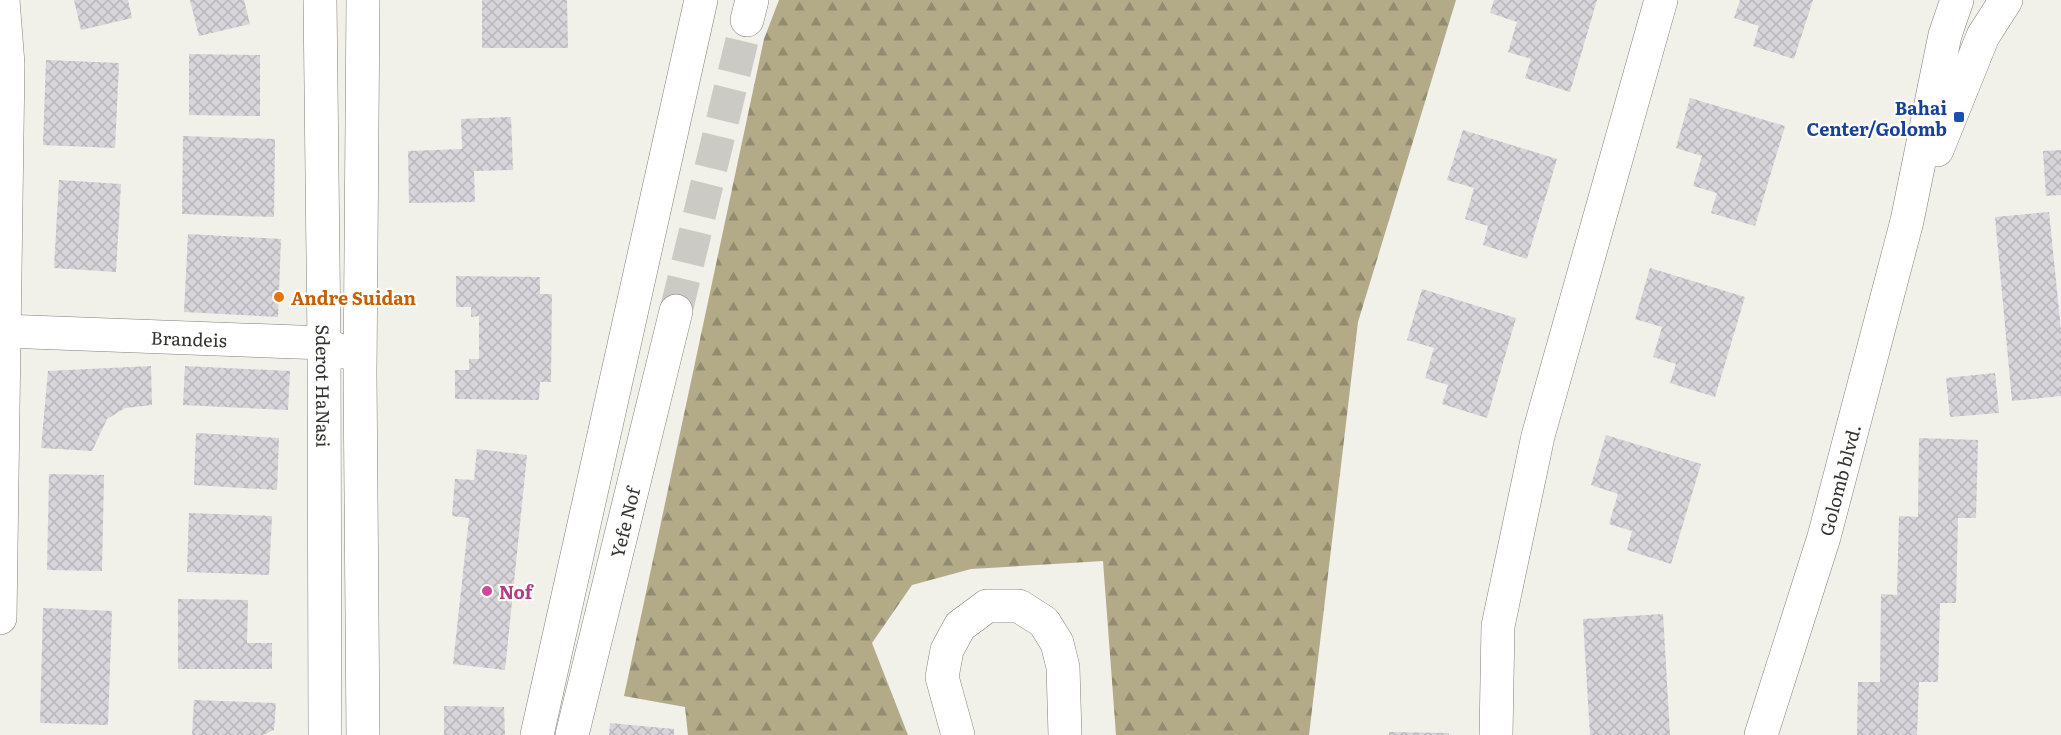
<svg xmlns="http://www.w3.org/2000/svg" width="2061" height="735" font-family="Literata,serif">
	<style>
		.forest { fill: url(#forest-firs) }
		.building { fill: url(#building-cross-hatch) }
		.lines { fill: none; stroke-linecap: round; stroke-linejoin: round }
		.minor-tunnel { stroke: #cbcac4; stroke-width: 33; stroke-dasharray: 33 16; stroke-linecap: butt }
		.minor-casing { stroke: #81807a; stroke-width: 34 }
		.minor { stroke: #fff; stroke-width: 33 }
		.transit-dot { fill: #1a4fb4; stroke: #fffdf7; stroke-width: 2 }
		.food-dot { fill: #e8710a; stroke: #fffdf7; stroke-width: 2 }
		.hotel-dot { fill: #d1479c; stroke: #fffdf7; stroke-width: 2 }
		.labels { text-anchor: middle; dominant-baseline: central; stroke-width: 4.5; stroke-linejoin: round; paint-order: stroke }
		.transit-label { font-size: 18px; font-weight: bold; fill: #164399; stroke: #fffdf7; text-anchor: end }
		.food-label { font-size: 18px; font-weight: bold; fill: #c56008; stroke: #fffdf7; text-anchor: start }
		.street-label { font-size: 18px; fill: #333330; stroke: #fffdf7 }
		.hotel-label { font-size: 18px; font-weight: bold; fill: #b23c85; stroke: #fffdf7; text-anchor: start }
	</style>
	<defs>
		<pattern id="forest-firs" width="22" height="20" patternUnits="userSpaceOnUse" patternTransform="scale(1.5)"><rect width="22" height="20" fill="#b3aa88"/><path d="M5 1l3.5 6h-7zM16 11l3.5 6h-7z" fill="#928b70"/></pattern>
		<pattern id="building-cross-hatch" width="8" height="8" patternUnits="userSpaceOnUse" patternTransform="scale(1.5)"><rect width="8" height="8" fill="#d7d4da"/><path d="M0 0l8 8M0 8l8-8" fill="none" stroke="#b9b6bb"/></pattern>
	</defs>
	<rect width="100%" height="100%" fill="#f1f0e9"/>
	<path class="forest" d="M 779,0 L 1456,0 L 1358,322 L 1309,735 L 1116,735 L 1103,561 L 971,569 L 912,585 L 872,643 L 908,735 L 688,735 L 685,707 L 624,696 L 764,39 Z"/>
	<path class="building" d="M 74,0 L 128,0 L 132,18 L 81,30 Z
		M 190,0 L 244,0 L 250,24 L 199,36 Z
		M 482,0 L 567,0 L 568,48 L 482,48 Z
		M 1494,0 L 1597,0 L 1570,92 L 1525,78 L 1531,59 L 1508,52 L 1517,22 L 1490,13 Z
		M 1740,0 L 1813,0 L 1794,59 L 1753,46 L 1759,26 L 1734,18 Z
		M 189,54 L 260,55 L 260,116 L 189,115 Z
		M 46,60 L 119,63 L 115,148 L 43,145 Z
		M 1690,98 L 1785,126 L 1755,226 L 1711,213 L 1717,193 L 1693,186 L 1702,156 L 1676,148 Z
		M 511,117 L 513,170 L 474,171 L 475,202 L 409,203 L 408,151 L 462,149 L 461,119 Z
		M 1463,130 L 1557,159 L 1527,259 L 1483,245 L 1488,226 L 1465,219 L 1474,188 L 1447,180 Z
		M 183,136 L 275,139 L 274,217 L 182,214 Z
		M 2061,150 L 2061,195 L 2046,196 L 2043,151 Z
		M 59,180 L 121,184 L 116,272 L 54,268 Z
		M 2049,212 L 2061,330 L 2061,396 L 2012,401 L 1995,217 Z
		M 188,234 L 281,239 L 278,317 L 184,312 Z
		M 1650,268 L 1745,297 L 1715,397 L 1670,383 L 1676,364 L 1653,357 L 1662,327 L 1635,319 Z
		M 456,276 L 540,277 L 540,294 L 552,294 L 551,382 L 540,382 L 539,400 L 455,399 L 455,370 L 469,370 L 469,359 L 479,359 L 479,316 L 471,317 L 471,307 L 456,307 Z
		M 1422,289 L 1516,318 L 1487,418 L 1442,404 L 1448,385 L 1425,378 L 1434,348 L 1407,340 Z
		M 151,366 L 152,405 L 125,408 L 107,419 L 92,451 L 41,448 L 48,371 Z
		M 185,366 L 290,371 L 288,410 L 183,405 Z
		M 1995,373 L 1999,413 L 1950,417 L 1946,378 Z
		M 196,433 L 279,438 L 277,490 L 194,485 Z
		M 1606,435 L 1701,464 L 1671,564 L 1627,550 L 1632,531 L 1609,524 L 1618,494 L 1591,485 Z
		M 1919,438 L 1978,440 L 1976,518 L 1958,518 L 1956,603 L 1940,603 L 1938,682 L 1919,682 L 1917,735 L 1857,735 L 1858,682 L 1880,682 L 1881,594 L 1897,595 L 1899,516 L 1918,517 Z
		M 477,449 L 527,455 L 505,670 L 453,664 L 469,518 L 452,516 L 455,479 L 474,480 Z
		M 49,474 L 104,475 L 102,571 L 47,570 Z
		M 189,513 L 272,516 L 269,575 L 187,572 Z
		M 178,599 L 248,600 L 247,643 L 272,643 L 272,669 L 178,669 Z
		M 43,608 L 112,611 L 108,725 L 40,723 Z
		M 1663,614 L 1670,735 L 1590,735 L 1583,619 Z
		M 194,700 L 276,703 L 274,730 L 263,735 L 192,735 Z
		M 444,706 L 504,707 L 505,735 L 444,735 Z
		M 610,723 L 674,729 L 674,735 L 609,735 Z
		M 1389,732 L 1449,733 L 1449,735 L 1389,735 Z"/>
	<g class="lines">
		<path class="minor-tunnel" d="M 676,311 L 747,20"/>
		<g class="minor-casing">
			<g id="minor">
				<path id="s1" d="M 320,0 L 324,343 L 325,735"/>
				<path d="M 747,20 L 752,0"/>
				<path d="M 1937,150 L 1983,36 L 2006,0"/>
				<path id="s2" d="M 3,331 L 324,343 L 342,352"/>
				<path d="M 0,618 L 8,64 L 3,0"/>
				<path d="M 363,735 L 360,374 L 363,0"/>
				<path d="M 537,735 L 701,0"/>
				<path id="s3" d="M 572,735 L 676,311"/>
				<path d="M 958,735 L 942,677 L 947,650 L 960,626 L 987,606 L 1019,606 L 1044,622 L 1057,643 L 1063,667 L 1065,735"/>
				<path d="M 1496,735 L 1498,626 L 1538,436 L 1661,0"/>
				<path id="s4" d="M 1761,735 L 1824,537 L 1907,221 L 1945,35 L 1957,0"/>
			</g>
		</g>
		<use href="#minor" class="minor"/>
	</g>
	<rect class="transit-dot" x="1953" y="111" width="12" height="12" rx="3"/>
	<circle class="food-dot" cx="279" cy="297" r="6"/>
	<circle class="hotel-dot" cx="487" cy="591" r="6"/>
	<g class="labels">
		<g class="transit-label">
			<text x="1947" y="107">Bahai<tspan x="1947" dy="21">Center/Golomb</tspan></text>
		</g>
		<g class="food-label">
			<text x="291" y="297">Andre Suidan</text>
		</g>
		<g class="street-label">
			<text stroke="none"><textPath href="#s2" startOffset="186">Brandeis</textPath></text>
			<text stroke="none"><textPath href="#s1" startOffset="386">Sderot HaNasi</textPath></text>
			<text stroke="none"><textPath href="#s4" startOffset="267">Golomb blvd.</textPath></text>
			<text stroke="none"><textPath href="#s3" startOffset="219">Yefe Nof</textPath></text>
		</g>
		<g class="hotel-label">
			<text x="499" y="591">Nof</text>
		</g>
	</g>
</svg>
